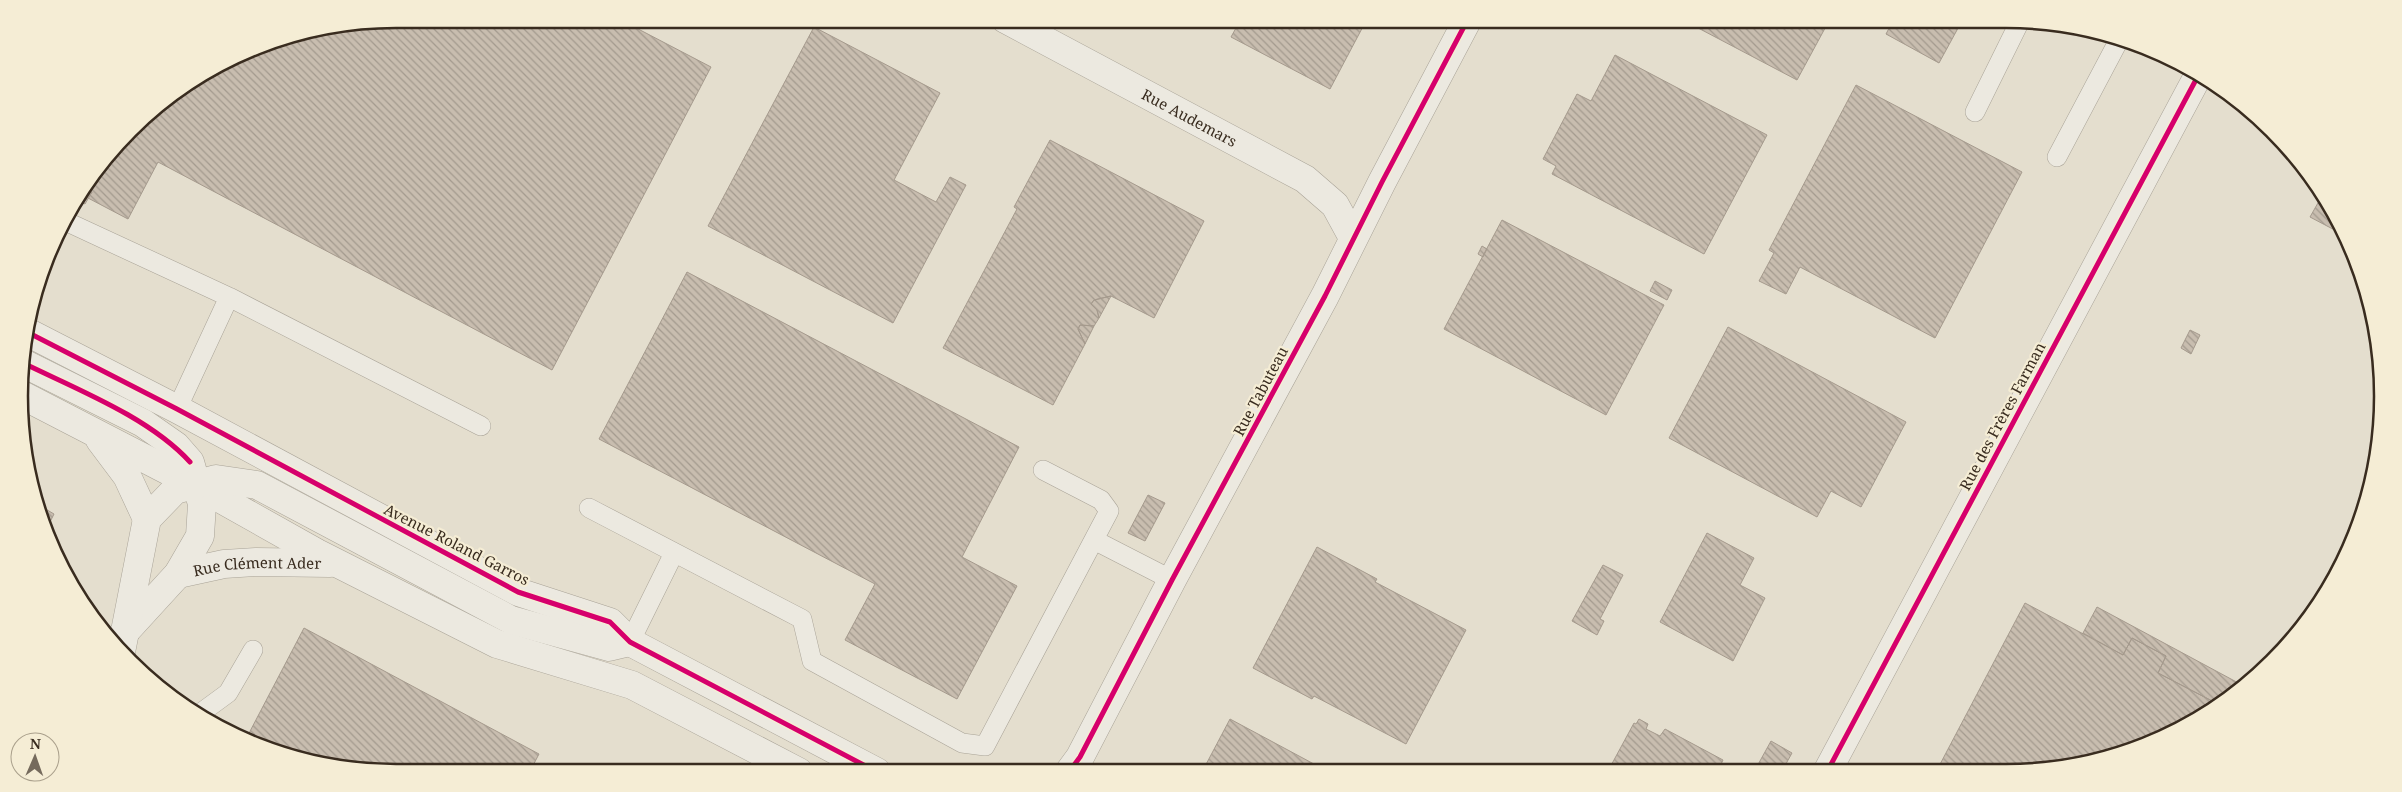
<svg xmlns="http://www.w3.org/2000/svg" width="2402" height="792" font-family="'Noto Serif',serif">
	<style>
		.building { fill: url(#building-back-hatch); stroke: #a59a8d }
		.lines { fill: none; stroke-linecap: round; stroke-linejoin: round }
		.service-casing { stroke: #a9a397; stroke-width: 20 }
		.minor-casing { stroke: #a9a397; stroke-width: 29 }
		.service { stroke: #ece9e0; stroke-width: 19 }
		.minor { stroke: #ece9e0; stroke-width: 28 }
		.cycleway-casing { stroke: #f5edd5; stroke-width: 8 }
		.cycleway { stroke: #d6006c; stroke-width: 5 }
		.labels { text-anchor: middle; dominant-baseline: central; stroke-width: 4.5; stroke-linejoin: round; paint-order: stroke }
		.street-label { font-size: 15px; fill: #392c1f; stroke: #f5edd5 }
		.rim { fill: none; stroke: #392c1f; stroke-width: 2.5 }
	</style>
	<defs>
		<pattern id="building-back-hatch" width="6" height="6" patternUnits="userSpaceOnUse" patternTransform="scale(1.25)"><rect width="6" height="6" fill="#c8bdaf"/><path d="M-1 5l2 2M0 0l6 6M5-1l2 2" fill="none" stroke="#a39a8e"/></pattern>
	</defs>
	<rect width="100%" height="100%" fill="#e4dece"/>
	<path class="building" d="M 396,19 L 619,19 L 711,67 L 552,370 L 158,162 L 128,219 L 88,198 L 92,192 L 83,188 L 97,166 L 147,113 L 252,47 L 323,26 Z
		M 1241,19 L 1367,19 L 1330,89 L 1231,37 Z
		M 1681,19 L 1830,19 L 1797,80 Z
		M 1894,19 L 1963,19 L 1939,63 L 1886,34 Z
		M 814,27 L 940,93 L 894,180 L 936,202 L 950,177 L 966,185 L 893,323 L 708,226 Z
		M 1615,55 L 1767,135 L 1704,254 L 1552,174 L 1556,166 L 1543,159 L 1577,94 L 1591,101 Z
		M 1856,85 L 2022,172 L 1935,338 L 1800,267 L 1786,294 L 1759,281 L 1774,253 L 1769,250 Z
		M 1050,140 L 1204,221 L 1154,318 L 1111,296 L 1094,300 L 1091,304 L 1097,310 L 1099,318 L 1094,326 L 1080,325 L 1078,329 L 1085,344 L 1053,405 L 943,348 L 1017,209 L 1014,207 Z
		M 83,188 L 92,192 L 85,204 L 76,199 Z
		M 2323,194 L 2333,207 L 2346,236 L 2310,217 Z
		M 1502,220 L 1664,305 L 1606,415 L 1444,329 Z
		M 1482,246 L 1487,249 L 1483,257 L 1478,254 Z
		M 687,272 L 1019,447 L 962,557 L 1017,586 L 957,699 L 845,640 L 875,584 L 599,439 Z
		M 1655,281 L 1672,290 L 1667,300 L 1650,291 Z
		M 1111,296 L 1099,318 L 1097,310 L 1091,304 L 1094,300 Z
		M 1080,325 L 1094,326 L 1085,344 L 1078,329 Z
		M 1728,327 L 1906,422 L 1861,507 L 1831,491 L 1817,517 L 1669,438 Z
		M 2190,330 L 2200,335 L 2191,354 L 2181,348 Z
		M 1148,495 L 1165,503 L 1145,541 L 1128,533 Z
		M 37,504 L 54,514 L 47,528 L 44,520 L 45,517 L 42,516 Z
		M 1707,533 L 1754,558 L 1740,585 L 1765,598 L 1733,661 L 1660,622 Z
		M 1317,547 L 1377,579 L 1375,582 L 1466,630 L 1406,744 L 1314,696 L 1312,699 L 1253,668 Z
		M 1603,565 L 1623,575 L 1600,619 L 1604,621 L 1597,635 L 1572,621 Z
		M 2025,603 L 2123,655 L 2132,638 L 2166,656 L 2158,673 L 2216,703 L 2151,744 L 2055,770 L 1937,770 Z
		M 2097,607 L 2244,686 L 2216,703 L 2158,673 L 2166,656 L 2132,638 L 2123,655 L 2083,633 Z
		M 304,628 L 539,754 L 529,773 L 396,773 L 299,760 L 247,737 Z
		M 1230,719 L 1327,771 L 1202,772 Z
		M 1639,719 L 1648,724 L 1646,729 L 1660,736 L 1665,729 L 1723,760 L 1718,771 L 1608,771 L 1634,723 L 1636,724 Z
		M 1771,741 L 1792,753 L 1782,771 L 1757,771 L 1755,770 Z"/>
	<g class="lines">
		<g class="service-casing">
			<path id="service" d="M 1975,112 L 2020,21
				M 2057,157 L 2120,38
				M 63,220 L 229,297 L 481,426
				M 177,409 L 229,297
				M 589,508 L 802,619 L 812,661 L 962,743 L 985,746 L 1109,511 L 1101,500 L 1043,470
				M 1094,540 L 1172,580
				M 630,642 L 674,553
				M 198,715 L 228,693 L 253,650"/>
		</g>
		<g class="minor-casing">
			<g id="minor">
				<path id="s1" d="M 1005,19 L 1305,179 L 1335,205 L 1353,238"/>
				<path d="M 27,332 L 177,409 L 518,592 L 610,622 L 630,642 L 877,772"/>
				<path d="M 21,362 L 143,423 L 176,446 L 190,462 L 202,504 L 200,536 L 178,574 L 124,633"/>
				<path d="M 20,394 L 196,485 L 317,553 L 497,644 L 632,685 L 799,772"/>
				<path d="M 100,440 L 127,476 L 147,519"/>
				<path id="s2" d="M 178,574 L 224,564 L 256,562 L 330,563"/>
				<path d="M 121,652 L 147,519 L 175,490 L 216,479 L 257,485 L 511,620 L 609,647 L 630,642"/>
				<path d="M 1828,770 L 2199,74"/>
				<path d="M 1069,772 L 1080,757 L 1172,580 L 1325,296 L 1382,182 L 1468,19"/>
			</g>
		</g>
		<use href="#service" class="service"/>
		<use href="#minor" class="minor"/>
		<g class="cycleway-casing">
			<path id="cycleway" d="M 27,332 L 177,409 L 518,592 L 610,622 L 630,642 L 877,772
				M 21,362 C 76,389 149,417 190,462
				M 1828,770 L 2199,74
				M 1069,772 L 1080,757 L 1172,580 L 1325,296 L 1382,182 L 1468,19"/>
		</g>
		<use href="#cycleway" class="cycleway"/>
	</g>
	<g class="labels">
		<g class="street-label">
			<text stroke="none"><textPath href="#s1" startOffset="209">Rue Audemars</textPath></text>
			<text transform="translate(1260 391) rotate(-62)">Rue Tabuteau</text>
			<text transform="translate(2002 416) rotate(-62)">Rue des Frères Farman</text>
			<text transform="translate(457 544) rotate(27)">Avenue Roland Garros</text>
			<text stroke="none"><textPath href="#s2" startOffset="80">Rue Clément Ader</textPath></text>
		</g>
	</g>
	<path d="M0 0H2402V792H0ZM396 28H2006A368 368 0 0 1 2374 396V396A368 368 0 0 1 2006 764H396A368 368 0 0 1 28 396V396A368 368 0 0 1 396 28Z" fill="#f5edd5" fill-rule="evenodd"/>
	<path class="rim" d="M396 28H2006A368 368 0 0 1 2374 396V396A368 368 0 0 1 2006 764H396A368 368 0 0 1 28 396V396A368 368 0 0 1 396 28Z"/>
	<g transform="translate(35 757) rotate(2)"><circle r="24" fill="#f5edd5" stroke="#aaa08c"/>
	<path d="M0-4L9 19L0 12L-9 19Z" fill="#756a5c"/>
	<text y="-8" font-size="14" font-weight="bold" text-anchor="middle" fill="#392c1f">N</text>
	</g>
</svg>
